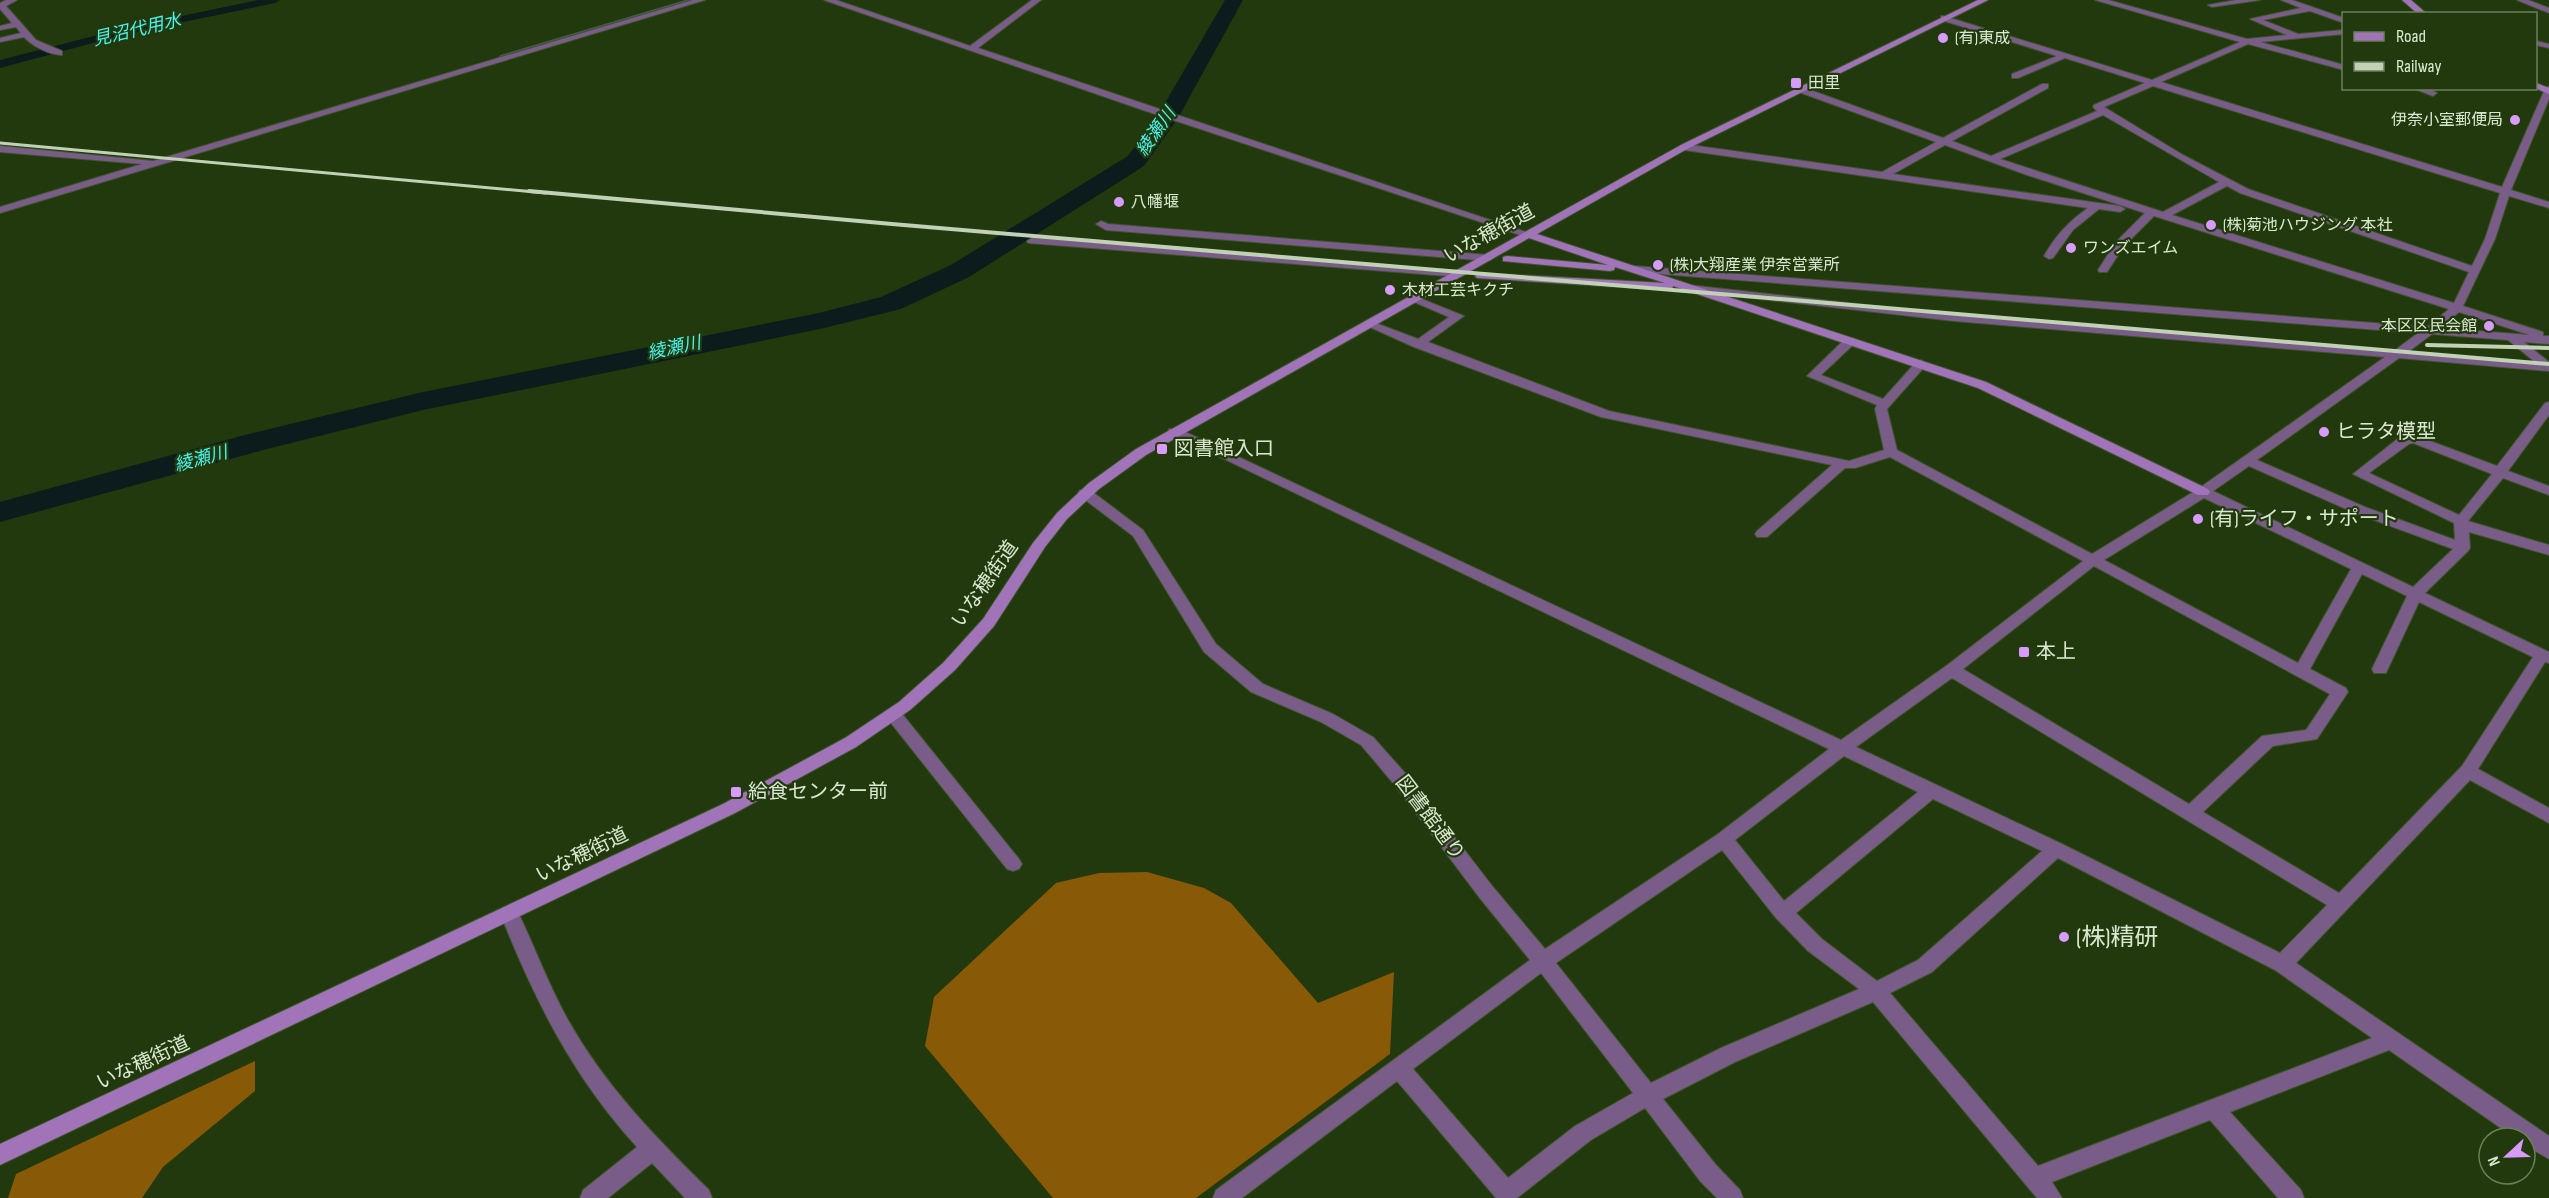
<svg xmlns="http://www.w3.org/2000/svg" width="2549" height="1198" font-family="'Sofia Sans Condensed','Noto Sans JP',sans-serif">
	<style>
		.forest { fill: #885a08 }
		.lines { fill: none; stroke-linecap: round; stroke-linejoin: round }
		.stream { stroke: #4a5851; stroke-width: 4 }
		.canal { fill: #0c1b1b; fill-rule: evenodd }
		.river { fill: #0c1b1b; fill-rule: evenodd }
		.street-casing { stroke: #3f552c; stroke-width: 2 }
		.secondary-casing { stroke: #3f552c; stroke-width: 2 }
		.street { fill: #795d88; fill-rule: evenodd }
		.secondary { fill: #a174b9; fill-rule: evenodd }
		.rail-far1 { stroke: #c1d1b6; stroke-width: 3 }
		.rail { stroke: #c1d1b6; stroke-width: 4 }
		.poi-dot { fill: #d79bf9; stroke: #22390d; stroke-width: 2 }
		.labels { text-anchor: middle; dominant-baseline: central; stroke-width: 4.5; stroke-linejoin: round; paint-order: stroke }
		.far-poi-label { font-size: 16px; fill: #d9e8d0; stroke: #22390d; text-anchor: start }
		.far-water-label { font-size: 18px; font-style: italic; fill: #48f2ee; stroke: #22390d }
		.street-label { font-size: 20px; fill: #d9e8d0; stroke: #22390d }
		.poi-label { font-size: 20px; fill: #d9e8d0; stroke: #22390d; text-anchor: start }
		.near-poi-label { font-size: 24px; fill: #d9e8d0; stroke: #22390d; text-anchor: start }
	</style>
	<rect width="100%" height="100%" fill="#22390d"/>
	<path class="forest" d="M 1147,872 L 1204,888 L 1231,903 L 1318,1003 L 1394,972 L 1390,1054 L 1196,1198 L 1053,1198 L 925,1046 L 934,997 L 1056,883 L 1099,873 Z
		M 255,1061 L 255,1091 L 163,1167 L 142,1198 L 8,1198 L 16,1174 Z"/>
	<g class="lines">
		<path class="stream" d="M 501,57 L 692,0"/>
		<path class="canal" d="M 259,0 L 280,0 L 275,3 L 130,33 L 0,68 L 0,60 L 129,27 Z"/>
		<path class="river" d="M 1225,0 L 1243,0 L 1178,118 L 1144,166 L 969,277 L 901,309 L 820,329 L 423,410 L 263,450 L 0,522 L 0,502 L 241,436 L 423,392 L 819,313 L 881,297 L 951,265 L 1128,156 L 1157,117 Z"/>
		<g class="street-casing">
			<path id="street" d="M 6,0 L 17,0 L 6,6 L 36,40 L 62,51 L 62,55 C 50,55 32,46 24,37 L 0,42 L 0,38 L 21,33 L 16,27 L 0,30 L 0,26 L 12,23 L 0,9 L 0,3 Z
				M 693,0 L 705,0 L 0,213 L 0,207 L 142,164 L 0,152 L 0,146 L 153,161 Z
				M 824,0 L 836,0 L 970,46 L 1032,0 L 1041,0 L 978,48 L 1535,235 L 1526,237 L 1143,110 Z
				M 2095,0 L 2108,0 L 2247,39 L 2287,35 L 2250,19 L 2301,8 L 2281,0 L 2292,0 L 2344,18 L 2344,23 L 2310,11 L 2263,20 L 2298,34 L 2344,30 L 2344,34 L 2260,42 L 2344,65 L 2344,70 L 2248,44 L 2161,82 L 2502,187 L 2545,89 L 2549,86 L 2549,99 L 2511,190 L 2549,202 L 2549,208 L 2509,196 L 2495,239 L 2463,306 L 2543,332 L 2543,336 L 2549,336 L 2549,344 L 2524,342 L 2549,362 L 2549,371 L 2399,358 L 2257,460 L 2365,507 L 2455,540 L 2454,523 L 2353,474 L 2400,437 L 2414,435 L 2497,466 L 2545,403 L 2549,402 L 2549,415 L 2508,471 L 2549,486 L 2549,495 L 2503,478 L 2468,521 L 2549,545 L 2549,555 L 2469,532 L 2470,548 L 2468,551 L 2425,593 L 2549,652 L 2549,663 L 2545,662 L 2478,769 L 2549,808 L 2549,823 L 2470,780 L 2296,963 L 2549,1136 L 2549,1159 L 2525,1145 L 2525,1138 L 2515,1138 L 2389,1050 L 2230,1112 L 2301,1190 L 2304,1198 L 2278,1198 L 2210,1120 L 2052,1182 L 2062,1198 L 2037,1198 L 1873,1002 L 1735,1062 L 1663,1099 L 1716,1165 L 1740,1190 L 1743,1198 L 1717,1198 L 1700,1181 L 1645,1108 L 1591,1140 L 1517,1198 L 1496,1198 L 1397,1081 L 1242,1198 L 1213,1198 L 1216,1190 L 1530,960 L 1479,897 L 1393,783 L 1361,745 L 1321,722 L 1251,692 L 1204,652 L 1133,536 L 1080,496 L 1078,493 L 1080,490 L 1090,490 L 1143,530 L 1216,644 L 1263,684 L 1333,714 L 1373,737 L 1405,773 L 1493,887 L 1545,949 L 1718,834 L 1829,749 L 1168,432 L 1169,429 L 1179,429 L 1841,740 L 1946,666 L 2083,561 L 1890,457 L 1855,468 L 1845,468 L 1767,537 L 1757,537 L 1755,534 L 1757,531 L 1832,465 L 1601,417 L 1414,347 L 1363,324 L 1369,321 L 1373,322 L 1418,339 L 1449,317 L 1407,299 L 1413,296 L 1417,297 L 1464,316 L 1428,342 L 1609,411 L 1849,461 L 1884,450 L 1875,409 L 1877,405 L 1807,376 L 1846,338 L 1854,338 L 1854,344 L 1821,375 L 1883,399 L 1917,361 L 1921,360 L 1927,364 L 1887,409 L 1897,450 L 2092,554 L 2198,489 L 2385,357 L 1954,321 L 1689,291 L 1683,288 L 1689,285 L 1954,315 L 2394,351 L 2418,333 L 1634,272 L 1629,269 L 1634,266 L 2427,327 L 2449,309 L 2154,216 L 2124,246 L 2107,272 L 2099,272 L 2098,270 L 2116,242 L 2145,213 L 2027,175 L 1945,145 L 1893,174 L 2120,206 L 2125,209 L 2120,212 L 2099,209 L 2073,230 L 2053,258 L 2049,259 L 2044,256 C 2055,236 2069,221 2088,208 L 1684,150 L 1679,147 L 1684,144 L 1882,172 L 1936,142 L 1796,91 L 1796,87 L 1802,87 L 1943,138 L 2042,84 L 2048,84 L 2048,88 L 1952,141 L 1991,156 L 2097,111 L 2093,107 L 2094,105 L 2145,83 L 2065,58 L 2018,78 L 2012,78 L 2012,74 L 2057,56 L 1941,20 L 1941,16 L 1944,16 L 2152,80 L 2240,42 ZM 2153,86 L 2500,193 L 2485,239 L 2472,266 L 2248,189 L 2183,155 L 2104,107 ZM 2103,115 L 2219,182 L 2163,212 L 2000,159 ZM 2227,186 L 2240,193 L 2469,272 L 2454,303 L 2172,215 ZM 2459,312 L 2530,335 L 2440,328 ZM 2432,334 L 2508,340 L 2535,362 L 2408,352 ZM 2413,443 L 2492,474 L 2459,515 L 2369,473 L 2409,444 ZM 2249,466 L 2355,513 L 2453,549 L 2413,587 L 2213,491 ZM 2204,498 L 2351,569 L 2298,663 L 2104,560 ZM 2094,566 L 2330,694 L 2306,730 L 2262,736 L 2189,804 L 1963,669 ZM 2362,574 L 2407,596 L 2372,669 L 2374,673 L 2386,673 L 2419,602 L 2533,657 L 2462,766 L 2339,893 L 2203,812 L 2273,746 L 2317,739 L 2348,692 L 2346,688 L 2310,669 ZM 1952,678 L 2327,905 L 2280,953 L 2062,844 L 1856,747 ZM 1844,756 L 1918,792 L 1784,901 L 1735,840 ZM 1933,799 L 2042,851 L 1918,960 L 1877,981 L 1822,939 L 1796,913 ZM 1722,850 L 1776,918 L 1808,951 L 1859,989 L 1721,1048 L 1651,1083 L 1556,963 ZM 2058,858 L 2275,970 L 2372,1038 L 2038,1166 L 1890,993 L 1932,972 ZM 1541,973 L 1633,1093 L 1575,1126 L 1508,1178 L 1413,1069 Z
				M 2236,0 L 2260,0 L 2212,7 L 2208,5 Z
				M 2517,0 L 2528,0 L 2549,8 L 2549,13 Z
				M 2536,41 L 2549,44 L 2549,48 L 2536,45 Z
				M 2412,88 L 2427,88 L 2437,93 L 2433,96 Z
				M 1101,221 L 1108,224 L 1489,255 L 1494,258 L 1489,261 L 1106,230 L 1096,224 Z
				M 1032,238 L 1460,271 L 1466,274 L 1460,277 L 1028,243 L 1027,241 Z
				M 893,708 L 899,710 L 1019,859 L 1022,864 L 1019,869 L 1013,871 L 1007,869 L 887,718 L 885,714 L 887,710 Z
				M 509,905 L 516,908 C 534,945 548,984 568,1020 C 605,1086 656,1138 709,1190 L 712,1198 L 685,1198 L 652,1163 L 608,1198 L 580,1198 L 583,1190 L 637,1147 C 573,1077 535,1001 500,913 L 502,908 Z"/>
		</g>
		<g class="secondary-casing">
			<path id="secondary" d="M 1978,0 L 1988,0 L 1687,149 L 1537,234 L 1986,382 L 2208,489 L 2210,492 L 2208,495 L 2198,495 L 1978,388 L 1673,286 L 1672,289 L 1668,290 L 1477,278 L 1475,276 L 1481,273 L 1665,283 L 1615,267 L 1614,270 L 1610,271 L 1503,261 L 1503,257 L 1507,256 L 1608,265 L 1529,238 L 1146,455 L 1099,489 L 1067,519 L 1045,547 L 994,626 L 955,670 L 910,710 L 856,747 L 735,813 L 0,1165 L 0,1144 L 723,804 L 845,738 L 899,702 L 943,663 L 983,619 L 1033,543 L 1057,513 L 1089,483 L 1136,449 L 1681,145 Z
				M 2402,0 L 2411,0 L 2427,14 L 2418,14 Z
				M 2536,83 L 2549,88 L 2549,94 L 2535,88 Z"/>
		</g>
		<use href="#street" class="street"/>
		<use href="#secondary" class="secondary"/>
		<path class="rail-far1" d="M 0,143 L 546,193"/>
		<path class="rail" d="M 529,191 L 892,224 L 2549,364
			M 2427,345 L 2549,348"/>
	</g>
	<g class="poi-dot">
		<circle cx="1943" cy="38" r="6"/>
		<rect x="1790" y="77" width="12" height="12" rx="3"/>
		<circle cx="2515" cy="120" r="6"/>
		<circle cx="1119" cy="202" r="6"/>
		<circle cx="2211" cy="225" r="6"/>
		<circle cx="2071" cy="248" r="6"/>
		<circle cx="1658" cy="265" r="6"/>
		<circle cx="1390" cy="290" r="6"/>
		<circle cx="2489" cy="326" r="6"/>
		<circle cx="2324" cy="432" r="6"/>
		<rect x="1156" y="443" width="12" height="12" rx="3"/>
		<circle cx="2198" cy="519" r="6"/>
		<rect x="2018" y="646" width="12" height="12" rx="3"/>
		<rect x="730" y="786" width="12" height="12" rx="3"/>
		<circle cx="2064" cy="937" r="6"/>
	</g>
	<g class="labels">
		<g class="far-poi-label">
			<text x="1955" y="38">(有)東成</text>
			<text x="1808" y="83">田里</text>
			<text x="2503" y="120" text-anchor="end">伊奈小室郵便局</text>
			<text x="1131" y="202">八幡堰</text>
			<text x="2223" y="225">(株)菊池ハウジング 本社</text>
			<text x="2083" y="248">ワンズエイム</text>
			<text x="1670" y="265">(株)大翔産業 伊奈営業所</text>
			<text x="1402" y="290">木材工芸キクチ</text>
			<text x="2477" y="326" text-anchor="end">本区区民会館</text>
		</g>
		<g class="far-water-label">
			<text transform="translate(137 30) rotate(-13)">見沼代用水</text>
			<text transform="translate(1156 132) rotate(-55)">綾瀬川</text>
			<text transform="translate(674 348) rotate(-12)">綾瀬川</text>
			<text transform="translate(201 459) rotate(-15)">綾瀬川</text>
		</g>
		<g class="street-label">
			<text transform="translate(1489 234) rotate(-29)">いな穂街道</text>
			<text transform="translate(985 584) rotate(-55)">いな穂街道</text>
			<text transform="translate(1430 818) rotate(53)">図書館通り</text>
			<text transform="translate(582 855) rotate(-26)">いな穂街道</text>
			<text transform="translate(143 1063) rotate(-25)">いな穂街道</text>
		</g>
		<g class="poi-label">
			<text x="2336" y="432">ヒラタ模型</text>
			<text x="1174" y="449">図書館入口</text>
			<text x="2210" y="519">(有)ライフ・サポート</text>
			<text x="2036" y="652">本上</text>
			<text x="748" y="792">給食センター前</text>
		</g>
		<g class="near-poi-label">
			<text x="2076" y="937">(株)精研</text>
		</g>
	</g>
	<rect x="2342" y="12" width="195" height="78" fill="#22390d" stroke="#6b7f5b" stroke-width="1.5"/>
	<rect x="2354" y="32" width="30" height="9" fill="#a174b9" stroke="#6b7f5b" stroke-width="1.5"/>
	<text x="2396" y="42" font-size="18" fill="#d9e8d0">Road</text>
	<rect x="2354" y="62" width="30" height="9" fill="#c1d1b6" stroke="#6b7f5b" stroke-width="1.5"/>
	<text x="2396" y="72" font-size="18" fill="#d9e8d0">Railway</text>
	<g transform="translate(2507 1156) rotate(248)"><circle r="28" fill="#22390d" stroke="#6b7f5b" stroke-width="1.5"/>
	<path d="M0-4.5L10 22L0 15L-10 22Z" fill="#d79bf9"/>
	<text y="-9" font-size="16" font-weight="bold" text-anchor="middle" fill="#d9e8d0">N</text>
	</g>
</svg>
